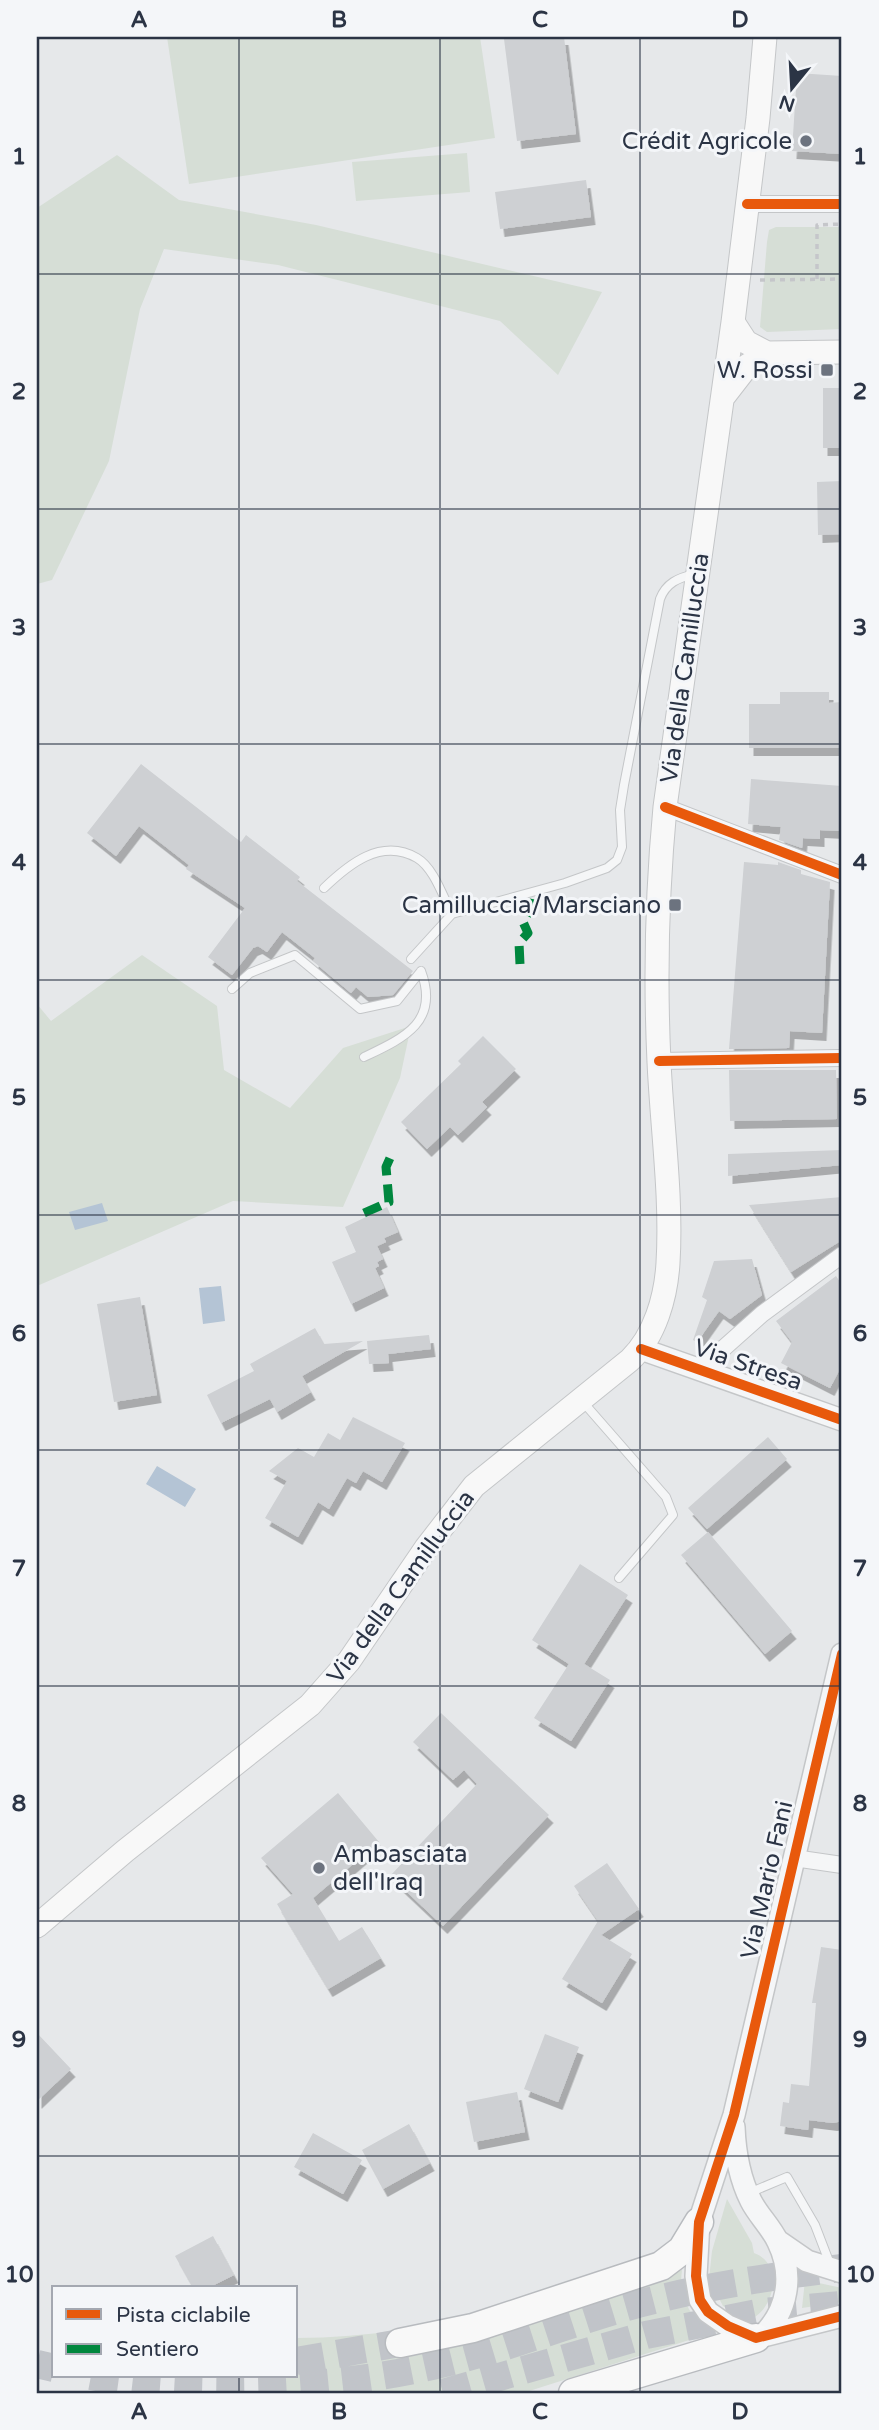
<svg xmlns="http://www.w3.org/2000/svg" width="879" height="2430" font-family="'Varela Round',sans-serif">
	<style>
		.green { fill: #d6ded6 }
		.water { fill: #b4c4d5 }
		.building { fill: #ced0d3; filter: url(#shadow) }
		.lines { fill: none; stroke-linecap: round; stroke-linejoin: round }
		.trunk-tunnel { stroke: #c1c4c9; stroke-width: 28; stroke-dasharray: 28 14; stroke-linecap: butt }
		.service-casing { stroke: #c4c6c8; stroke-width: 10 }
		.minor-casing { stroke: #c4c6c8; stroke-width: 18 }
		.tertiary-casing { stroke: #c4c6c8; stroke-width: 24 }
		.secondary-casing { stroke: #c4c6c8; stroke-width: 25 }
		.trunk-casing { stroke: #b8bbbf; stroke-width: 31 }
		.path { stroke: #c5c6ca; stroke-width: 3.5; stroke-dasharray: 5 5; stroke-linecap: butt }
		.service { stroke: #f5f6f7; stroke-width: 8 }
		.minor { stroke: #f5f6f7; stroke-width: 16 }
		.tertiary { stroke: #f5f6f7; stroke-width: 21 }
		.secondary { stroke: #f8f8f8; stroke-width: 23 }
		.trunk { stroke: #f8f8f8; stroke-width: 28 }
		.quiet { stroke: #00873e; stroke-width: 9; stroke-dasharray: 18 9; stroke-linecap: butt }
		.cycleway-casing { stroke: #f4f6f9; stroke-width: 15 }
		.cycleway { stroke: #e8590c; stroke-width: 10 }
		.grid { fill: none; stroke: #2b3445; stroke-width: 2; stroke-opacity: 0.55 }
		.poi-dot { fill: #6c737f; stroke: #f4f6f9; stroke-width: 2.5 }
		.labels { text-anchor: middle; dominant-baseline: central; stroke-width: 6; stroke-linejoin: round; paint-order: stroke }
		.poi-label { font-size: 24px; fill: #2b3445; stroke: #f4f6f9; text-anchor: end }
		.street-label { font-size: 24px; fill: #2b3445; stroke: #f4f6f9 }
		.neatline { fill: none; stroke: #2b3445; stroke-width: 2.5 }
		.grid-label { font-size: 23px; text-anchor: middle; font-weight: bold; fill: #2b3445 }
	</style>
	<defs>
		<filter id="shadow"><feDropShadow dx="4.5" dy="8" stdDeviation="0" flood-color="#0004"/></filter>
	</defs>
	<rect width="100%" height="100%" fill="#e6e8ea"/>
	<path class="green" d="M 167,37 L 480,37 L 495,138 L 189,184 Z
		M 467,153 L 470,192 L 356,201 L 352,162 Z
		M 117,155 L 179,200 L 316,225 L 602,292 L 558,375 L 500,321 L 278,265 L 164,249 L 140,309 L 109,461 L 52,580 L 37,584 L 37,208 Z
		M 776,227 L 842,227 L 842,329 L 767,332 L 760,327 L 767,242 L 769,230 Z
		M 142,955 L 217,1006 L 224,1070 L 290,1108 L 343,1048 L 411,1026 L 400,1078 L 343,1207 L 233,1201 L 37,1286 L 37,1004 L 51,1021 Z
		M 727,2199 L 752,2243 L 754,2253 C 782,2263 776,2303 755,2317 L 741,2316 L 723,2306 L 709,2279 L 712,2251 Z
		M 682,2270 C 678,2299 690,2313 708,2334 L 523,2393 L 269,2393 L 264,2376 L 296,2376 L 296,2338 C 413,2338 530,2305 645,2284 Z
		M 805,2280 L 842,2288 L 842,2302 L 802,2308 Z"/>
	<path class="water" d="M 102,1203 L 108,1221 L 75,1230 L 69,1212 Z
		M 221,1286 L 225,1321 L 203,1324 L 199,1288 Z
		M 157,1466 L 196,1489 L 185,1507 L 146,1484 Z"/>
	<path class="building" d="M 521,37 L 564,37 L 576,134 L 517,141 L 504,39 Z
		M 797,73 L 842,76 L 842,154 L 792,151 Z
		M 586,180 L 591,217 L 500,229 L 495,192 Z
		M 823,388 L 842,388 L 842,448 L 823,448 Z
		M 842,481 L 842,534 L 818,535 L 817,482 Z
		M 780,692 L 829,692 L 829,703 L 842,702 L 842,748 L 749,748 L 749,704 L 780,704 Z
		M 141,764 L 241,842 L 246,835 L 300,877 L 297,881 L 413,971 L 393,995 L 368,997 L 356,987 L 351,993 L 313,961 L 315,958 L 282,932 L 267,952 L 258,946 L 253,948 L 232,975 L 208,957 L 245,908 L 186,869 L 189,865 L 139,826 L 116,856 L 87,833 Z
		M 751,779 L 842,786 L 840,831 L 820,830 L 820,839 L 803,838 L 802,848 L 779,840 L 781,827 L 748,824 Z
		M 744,862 L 778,865 L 778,862 L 801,870 L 801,874 L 830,882 L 822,1033 L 790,1031 L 789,1048 L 729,1049 Z
		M 483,1036 L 516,1069 L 482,1102 L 487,1107 L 458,1135 L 450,1127 L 427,1149 L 401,1122 L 461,1064 L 458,1061 Z
		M 729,1070 L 836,1070 L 837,1119 L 730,1121 Z
		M 842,1150 L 842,1165 L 728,1176 L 728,1154 Z
		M 842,1197 L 842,1240 L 791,1272 L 749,1205 Z
		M 387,1207 L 398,1232 L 384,1238 L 386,1242 L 377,1246 L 383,1259 L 377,1262 L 379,1266 L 375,1268 L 384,1288 L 351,1304 L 332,1262 L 356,1252 L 345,1227 Z
		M 752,1259 L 762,1295 L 730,1319 L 719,1311 L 697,1342 L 693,1340 L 707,1300 L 702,1297 L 714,1261 Z
		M 836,1276 L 842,1285 L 842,1365 L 830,1388 L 781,1363 L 792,1342 L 776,1321 Z
		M 140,1297 L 157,1395 L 114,1402 L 97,1304 Z
		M 315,1328 L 324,1344 L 363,1341 L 302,1376 L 311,1392 L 277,1412 L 270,1399 L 221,1423 L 207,1395 L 254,1371 L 250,1364 Z
		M 429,1335 L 431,1349 L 388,1354 L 389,1363 L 369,1364 L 367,1341 Z
		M 353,1417 L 405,1443 L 382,1482 L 363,1471 L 356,1483 L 347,1478 L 329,1509 L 318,1502 L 298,1537 L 265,1518 L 287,1481 L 269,1471 L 298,1448 L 314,1457 L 328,1433 L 340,1440 Z
		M 768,1437 L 787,1459 L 707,1529 L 688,1508 Z
		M 708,1532 L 792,1631 L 765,1654 L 681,1555 Z
		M 580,1564 L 628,1595 L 584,1664 L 610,1680 L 571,1741 L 534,1718 L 569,1664 L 532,1640 Z
		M 441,1713 L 549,1815 L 443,1926 L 390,1876 L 477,1784 L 464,1770 L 453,1780 L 413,1742 Z
		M 338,1793 L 379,1842 L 313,1898 L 339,1941 L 362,1927 L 381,1958 L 328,1989 L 277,1904 L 293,1894 L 261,1858 Z
		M 607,1863 L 639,1909 L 601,1935 L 632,1954 L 602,2003 L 562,1979 L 598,1921 L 574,1886 Z
		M 821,1947 L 842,1950 L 842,2121 L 833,2123 L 809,2120 L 808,2130 L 780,2126 L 783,2102 L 789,2103 L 791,2084 L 809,2086 L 816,2003 L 812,2003 Z
		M 37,2033 L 71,2069 L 37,2101 Z
		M 545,2034 L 579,2047 L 558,2102 L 524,2089 Z
		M 517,2092 L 525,2132 L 474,2142 L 466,2102 Z
		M 409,2124 L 430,2163 L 383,2189 L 362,2150 Z
		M 313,2133 L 362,2160 L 343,2194 L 294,2167 Z
		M 213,2236 L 234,2275 L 208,2288 L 193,2288 L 175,2256 Z"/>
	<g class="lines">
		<path class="trunk-tunnel" d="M 296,2361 L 400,2343
			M 37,2364 L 54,2368
			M 91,2376 C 195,2396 342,2389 445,2363 C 511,2347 573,2322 638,2304 C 706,2286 773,2276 842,2268
			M 443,2393 L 646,2335 L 762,2312 L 842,2305"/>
		<g class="service-casing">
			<path id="service" d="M 324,888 C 348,865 381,837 417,858 C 434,868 443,897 452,914
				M 411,959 L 452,914 L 565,883 L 607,868 L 617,860 L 622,847 L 620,810 L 624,785 L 660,599 C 666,583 678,578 694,574
				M 232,989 L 250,973 L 295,955 L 360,1009 L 397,1001 L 421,971
				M 364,1057 C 404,1038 440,1022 421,971
				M 583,1402 L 666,1497 L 673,1515 L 619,1578
				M 749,2193 L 787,2177 L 815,2225 L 830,2264"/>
		</g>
		<g class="minor-casing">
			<path id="minor" d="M 747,204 L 842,204
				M 665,807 L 842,875
				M 659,1061 L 842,1058
				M 698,1371 L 762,1314 L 842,1255
				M 794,1858 L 842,1865"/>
		</g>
		<g class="tertiary-casing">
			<path id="tertiary" d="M 641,1349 L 842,1420
				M 842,1654 L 734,2115 L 699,2222 L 696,2276 L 700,2300 L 708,2312 L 728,2326 L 756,2338 L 842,2316
				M 734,2127 C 735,2154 739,2177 751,2201 C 758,2215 771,2227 778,2242 C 794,2275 788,2311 762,2336
				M 778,2241 L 807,2261 L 842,2272"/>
		</g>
		<g class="secondary-casing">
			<path id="secondary" d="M 733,322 L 746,342 L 767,353 L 842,352
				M 724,396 L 748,365 L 773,354
				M 37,1926 L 125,1851 L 310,1705 L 349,1661 L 426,1548 L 474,1486 L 630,1360 C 655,1336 666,1297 668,1263 C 672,1197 662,1128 659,1062 C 655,977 657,892 665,807 L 733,322 L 758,118 L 765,37"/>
		</g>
		<g class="trunk-casing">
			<path id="trunk" d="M 400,2343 L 473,2328 L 661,2266 L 682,2250 L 699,2222
				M 573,2393 L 756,2338"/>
		</g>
		<path class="path" d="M 817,279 L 817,225 L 842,224
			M 760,280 L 842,279"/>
		<use href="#service" class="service"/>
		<use href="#minor" class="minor"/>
		<use href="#tertiary" class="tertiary"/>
		<use href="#secondary" class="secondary"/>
		<use href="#trunk" class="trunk"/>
		<path class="quiet" d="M 520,964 L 519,943 L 528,933 L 523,922 L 533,905 L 536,891
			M 364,1213 L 389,1202 L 386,1167 L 390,1158"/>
		<g class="cycleway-casing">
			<path id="cycleway" d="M 747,204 L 842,204
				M 665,807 L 842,875
				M 659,1061 L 842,1058
				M 641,1349 L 842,1420
				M 842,1654 L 734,2115 L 699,2222 L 696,2276 L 700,2300 L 708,2312 L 728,2326 L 756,2338 L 842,2316"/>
		</g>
		<use href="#cycleway" class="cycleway"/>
	</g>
	<path class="grid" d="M 239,37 L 239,2288M 440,37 L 440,2393M 640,37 L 640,2393M 37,274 L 842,274M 37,509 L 842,509M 37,744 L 842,744M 37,980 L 842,980M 37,1215 L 842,1215M 37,1450 L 842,1450M 37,1686 L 842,1686M 37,1921 L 842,1921M 37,2156 L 842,2156M 239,2376 L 239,2393"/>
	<g class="poi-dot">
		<circle cx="806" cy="141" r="7"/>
		<rect x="820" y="363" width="14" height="14" rx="3.5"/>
		<rect x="668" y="898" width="14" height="14" rx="3.5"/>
		<circle cx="319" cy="1868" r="7"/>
	</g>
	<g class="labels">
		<g class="poi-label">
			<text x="792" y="141">Crédit Agricole</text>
			<text x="813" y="370">W. Rossi</text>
			<text x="661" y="905">Camilluccia/Marsciano</text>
			<text x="333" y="1854" text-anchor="start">Ambasciata<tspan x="333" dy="28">dell'Iraq</tspan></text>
		</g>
		<g class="street-label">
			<text transform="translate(685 668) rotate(-82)">Via della Camilluccia</text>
			<text transform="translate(748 1365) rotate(19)">Via Stresa</text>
			<text transform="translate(401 1587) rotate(-54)">Via della Camilluccia</text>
			<text transform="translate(767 1880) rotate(-77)">Via Mario Fani</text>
		</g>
	</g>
	<rect width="879" height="2430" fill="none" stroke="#f4f6f9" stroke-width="77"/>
	<rect x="52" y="2286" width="245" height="91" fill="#f4f6f9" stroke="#a4a8b1" stroke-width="2"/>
	<rect x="66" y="2309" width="35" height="10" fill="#e8590c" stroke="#a4a8b1" stroke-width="2"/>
	<text x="116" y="2322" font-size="21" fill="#2b3445">Pista ciclabile</text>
	<rect x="66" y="2344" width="35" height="10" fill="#00873e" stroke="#a4a8b1" stroke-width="2"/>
	<text x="116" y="2356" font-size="21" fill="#2b3445">Sentiero</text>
	<g transform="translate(792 88) rotate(198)" stroke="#f4f6f9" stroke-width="5" paint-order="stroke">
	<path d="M0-5L12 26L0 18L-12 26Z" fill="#2b3445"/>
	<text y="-10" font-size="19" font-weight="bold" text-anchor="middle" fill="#2b3445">N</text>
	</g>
	<rect x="38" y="38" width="802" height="2354" class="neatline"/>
	<g class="grid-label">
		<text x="139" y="27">A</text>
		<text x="339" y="27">B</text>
		<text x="540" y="27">C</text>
		<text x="740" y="27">D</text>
		<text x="19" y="164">1</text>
		<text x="860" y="164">1</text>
		<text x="19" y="399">2</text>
		<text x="860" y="399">2</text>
		<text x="19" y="635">3</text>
		<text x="860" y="635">3</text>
		<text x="19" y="870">4</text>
		<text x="860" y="870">4</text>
		<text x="19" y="1105">5</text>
		<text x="860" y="1105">5</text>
		<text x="19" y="1341">6</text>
		<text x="860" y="1341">6</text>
		<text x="19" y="1576">7</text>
		<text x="860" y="1576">7</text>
		<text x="19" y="1811">8</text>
		<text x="860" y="1811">8</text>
		<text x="19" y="2047">9</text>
		<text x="860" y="2047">9</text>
		<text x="19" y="2282">10</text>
		<text x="860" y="2282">10</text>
		<text x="139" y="2419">A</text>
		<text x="339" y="2419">B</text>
		<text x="540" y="2419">C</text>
		<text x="740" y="2419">D</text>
	</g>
</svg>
